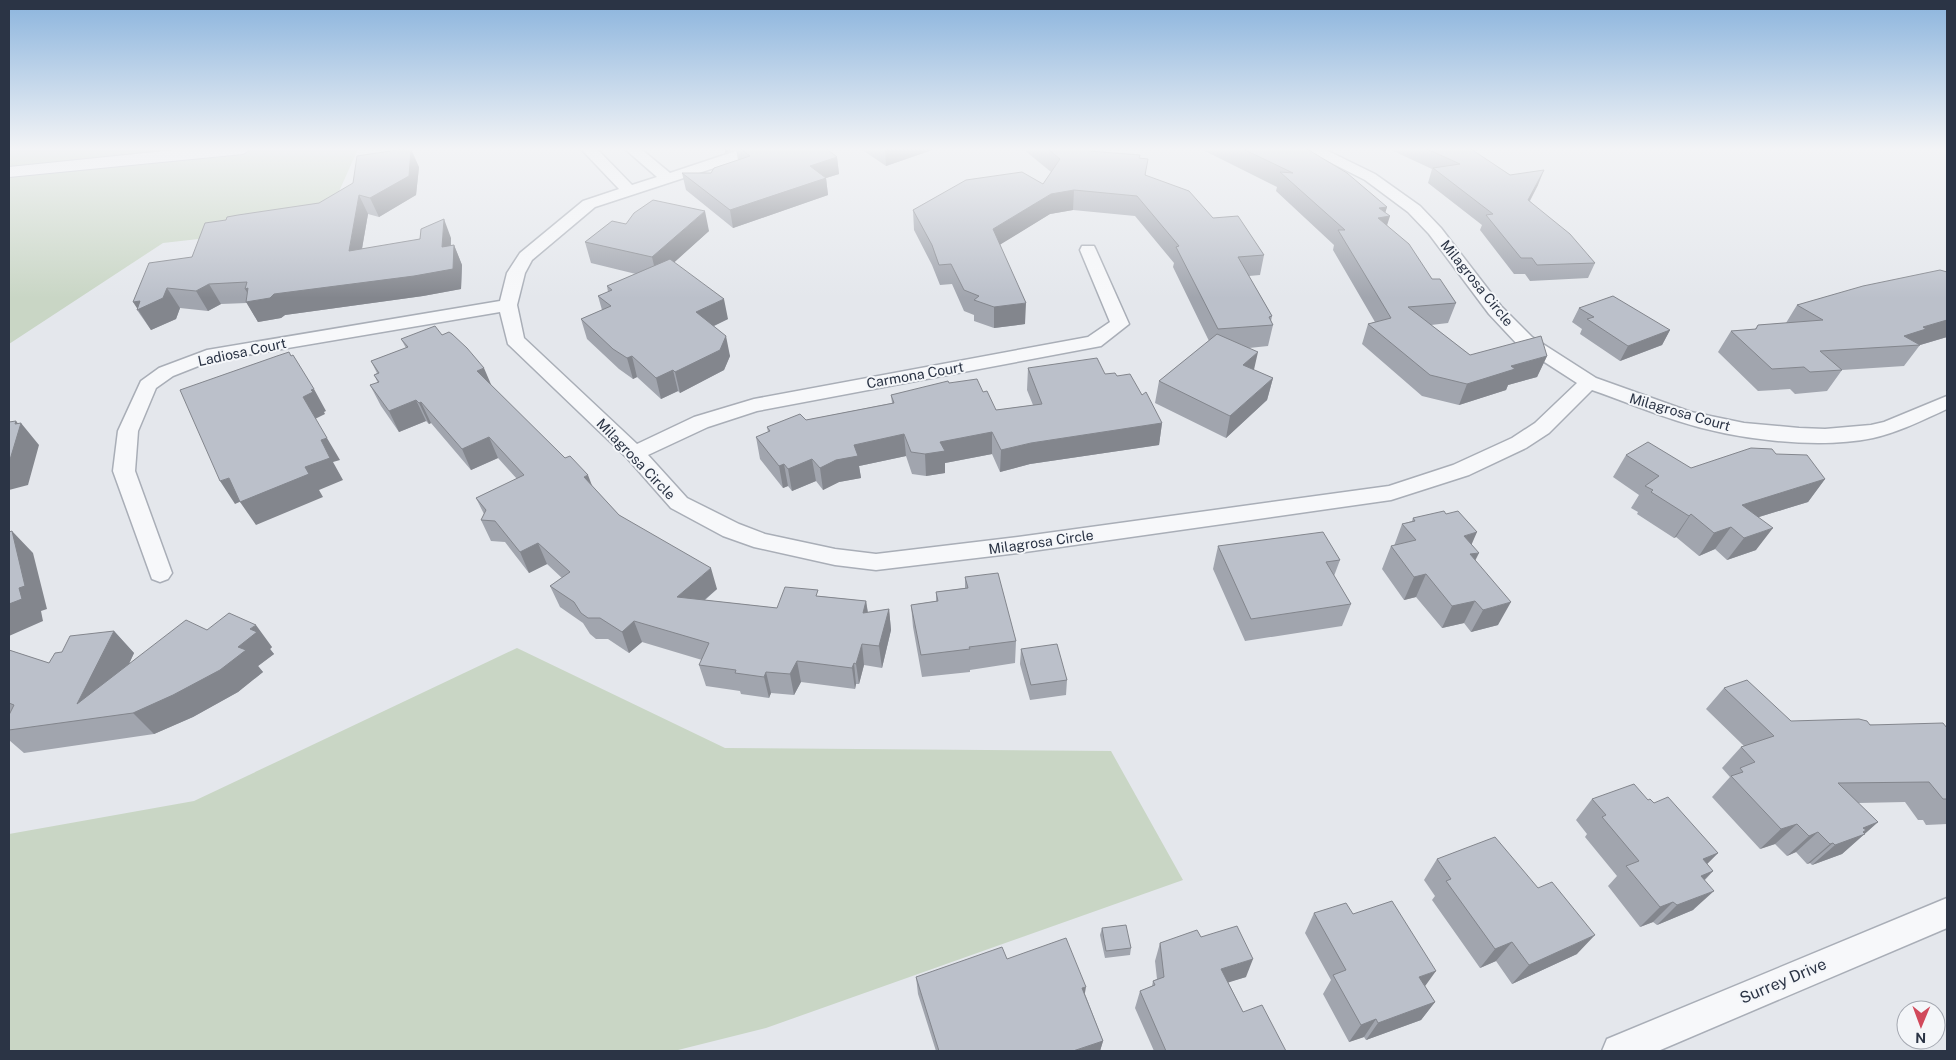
<svg xmlns="http://www.w3.org/2000/svg" width="1956" height="1060" font-family="'Public Sans',sans-serif">
	<style>
		.green { fill: #c9d6c5 }
		.lines { fill: none; stroke-linecap: round; stroke-linejoin: round }
		.minor-casing { stroke: #a9aeb7; stroke-width: 3 }
		.tertiary-casing { stroke: #a9aeb7; stroke-width: 2 }
		.minor { fill: #f7f8fa; fill-rule: evenodd }
		.tertiary { fill: #f7f8fa; fill-rule: evenodd }
		.wall { fill: #a1a5ae }
		.shaded-wall { fill: #83868d }
		.building { fill: #bbc0ca; stroke: #83868d }
		.labels { text-anchor: middle; dominant-baseline: central; stroke-width: 4; stroke-linejoin: round; paint-order: stroke }
		.street-label { font-size: 14px; fill: #2b3445; stroke: #f4f6f9 }
		.near-street-label { font-size: 16px; fill: #2b3445; stroke: #f4f6f9 }
	</style>
	<rect width="100%" height="100%" fill="#e4e7ec"/>
	<path class="green" d="M 9,149 L 358,149 L 324,225 L 163,243 L 9,344 Z
		M 517,648 L 725,748 L 1111,751 L 1183,880 L 766,1028 L 674,1051 L 9,1051 L 9,834 L 194,801 Z"/>
	<g class="lines">
		<g class="minor-casing">
			<path id="minor" d="M 581,149 L 597,149 L 632,185 L 657,177 L 625,149 L 641,149 L 670,173 L 742,149 L 765,149 L 763,152 L 595,207 L 532,260 L 525,273 L 517,305 L 524,338 L 637,444 L 694,417 L 754,399 L 1088,337 L 1110,322 L 1080,250 L 1082,246 L 1094,246 L 1096,250 L 1129,324 L 1101,346 L 757,411 L 708,427 L 648,455 L 687,498 L 739,524 L 765,534 L 835,549 L 876,554 L 1018,537 L 1389,486 L 1453,465 L 1512,438 L 1535,423 L 1577,383 L 1518,345 L 1489,314 L 1429,234 L 1408,212 L 1365,180 L 1304,149 L 1324,149 L 1375,174 L 1420,206 L 1441,228 L 1501,306 L 1532,337 L 1596,378 L 1691,412 L 1744,423 L 1799,428 L 1825,429 L 1871,425 L 1884,422 L 1947,396 L 1947,409 C 1923,420 1899,432 1873,438 C 1816,450 1733,439 1678,421 C 1649,412 1621,400 1592,390 L 1549,433 L 1526,448 L 1469,475 L 1391,500 L 1018,553 L 876,570 L 835,565 L 754,547 L 723,536 L 671,508 L 627,458 L 508,344 L 500,312 L 211,361 L 173,376 L 156,388 L 138,431 L 135,471 L 172,573 L 168,579 L 160,582 L 152,579 L 113,471 L 118,431 L 141,381 L 159,368 L 207,350 L 500,301 L 507,273 L 520,253 L 583,201 L 619,189 Z
				M 1947,898 L 1947,928 L 1658,1051 L 1602,1051 L 1607,1039 Z"/>
		</g>
		<g class="tertiary-casing">
			<path id="tertiary" d="M 184,149 L 251,149 L 243,154 L 9,177 L 9,167 Z"/>
		</g>
		<use href="#minor" class="minor"/>
		<use href="#tertiary" class="tertiary"/>
	</g>
	<path class="wall" d="M 736,149 L 827,149 L 837,157 L 839,174 L 826,178 L 828,195 L 733,228 L 686,190 L 682,173 L 711,173 L 738,160 Z
		M 861,149 L 935,149 L 886,166 Z
		M 1023,149 L 1088,149 L 1089,151 L 1139,158 L 1146,175 L 1213,218 L 1264,255 L 1260,275 L 1249,276 L 1272,316 L 1271,321 L 1273,325 L 1268,346 L 1249,348 L 1254,370 L 1273,378 L 1267,400 L 1226,438 L 1155,403 L 1159,381 L 1209,341 L 1173,267 L 1174,263 L 1135,216 L 1073,210 L 1050,214 L 1000,244 L 1025,324 L 994,328 L 974,321 L 974,315 L 964,311 L 952,284 L 940,285 L 932,265 L 914,230 L 913,210 L 1043,184 L 1051,172 Z
		M 1201,149 L 1307,149 L 1387,207 L 1385,212 L 1387,225 L 1432,279 L 1456,303 L 1448,323 L 1431,325 L 1470,355 L 1547,356 L 1537,377 L 1508,385 L 1506,390 L 1459,405 L 1422,396 L 1362,344 L 1368,324 L 1375,322 L 1333,250 L 1334,245 L 1276,191 L 1277,187 Z
		M 1389,149 L 1471,149 L 1510,175 L 1538,185 L 1530,201 L 1595,263 L 1588,278 L 1530,281 L 1525,274 L 1514,274 L 1480,230 L 1482,225 L 1428,183 L 1432,169 Z
		M 419,167 L 416,195 L 379,217 L 368,214 L 362,249 L 451,238 L 451,245 L 454,245 L 462,265 L 461,289 L 423,296 L 285,315 L 281,318 L 258,322 L 247,303 L 221,304 L 208,311 L 180,308 L 176,319 L 151,330 L 137,310 L 192,257 L 226,220 L 319,203 Z
		M 626,224 L 709,231 L 674,262 L 728,319 L 714,326 L 730,356 L 724,370 L 680,393 L 678,391 L 661,399 L 637,377 L 633,379 L 619,369 L 587,339 L 581,319 L 602,310 L 598,296 L 608,292 L 607,286 L 636,274 L 591,263 L 585,242 Z
		M 1947,272 L 1947,337 L 1920,345 L 1904,366 L 1842,370 L 1827,391 L 1795,394 L 1790,389 L 1758,391 L 1718,352 L 1731,331 L 1755,329 L 1758,325 L 1786,323 L 1797,305 Z
		M 1579,308 L 1670,330 L 1662,345 L 1620,361 L 1580,334 L 1582,329 L 1572,322 Z
		M 442,335 L 491,385 L 592,486 L 619,515 L 717,589 L 705,600 L 777,608 L 819,596 L 866,601 L 868,612 L 889,609 L 891,630 L 882,668 L 864,665 L 859,684 L 856,684 L 855,689 L 801,682 L 794,695 L 771,693 L 769,698 L 741,694 L 740,691 L 706,686 L 699,665 L 702,660 L 642,642 L 629,653 L 608,639 L 596,639 L 590,634 L 583,623 L 560,607 L 550,586 L 562,578 L 547,564 L 529,573 L 505,542 L 491,541 L 481,520 L 484,514 L 476,498 L 517,479 L 498,458 L 471,470 L 431,423 L 429,424 L 426,421 L 399,432 L 381,406 L 370,385 L 378,383 L 374,375 L 377,373 L 371,361 L 406,348 L 401,339 Z
		M 1028,368 L 1105,374 L 1117,376 L 1142,395 L 1162,423 L 1159,445 L 1030,464 L 1000,472 L 992,454 L 945,463 L 945,473 L 926,476 L 912,474 L 906,456 L 859,466 L 861,478 L 839,482 L 823,490 L 816,481 L 792,491 L 788,486 L 783,488 L 760,459 L 756,437 L 768,432 L 767,427 L 806,420 L 892,403 L 891,395 L 949,383 L 983,392 L 996,410 L 1033,405 L 1027,390 Z
		M 1776,454 L 1825,479 L 1808,502 L 1759,517 L 1756,550 L 1727,560 L 1715,549 L 1699,556 L 1676,537 L 1674,538 L 1637,514 L 1638,512 L 1631,508 L 1639,495 L 1613,477 L 1626,455 L 1691,468 Z
		M 1413,518 L 1472,545 L 1475,560 L 1498,625 L 1471,632 L 1464,623 L 1442,628 L 1416,597 L 1404,600 L 1382,569 L 1391,546 L 1394,546 L 1402,524 L 1412,521 Z
		M 1218,546 L 1340,560 L 1334,576 L 1351,604 L 1342,626 L 1245,641 L 1213,569 Z
		M 965,577 L 1016,641 L 1015,663 L 970,670 L 970,672 L 922,677 L 913,627 L 911,605 L 936,601 L 936,592 L 965,588 Z
		M 207,630 L 272,647 L 270,649 L 274,654 L 258,666 L 263,672 L 238,692 L 193,717 L 154,734 L 24,753 L 9,740 L 9,650 L 49,663 L 62,652 L 114,631 L 134,653 L 129,664 Z
		M 1021,649 L 1067,680 L 1066,695 L 1030,700 L 1020,664 Z
		M 1724,688 L 1791,721 L 1947,728 L 1947,824 L 1926,825 L 1923,820 L 1918,820 L 1905,802 L 1858,803 L 1878,822 L 1842,854 L 1812,865 L 1810,863 L 1807,864 L 1796,852 L 1787,856 L 1775,844 L 1760,849 L 1712,797 L 1730,777 L 1722,768 L 1741,747 L 1744,746 L 1706,709 Z
		M 1592,799 L 1648,800 L 1654,803 L 1718,853 L 1707,864 L 1713,871 L 1705,880 L 1693,910 L 1657,925 L 1653,922 L 1640,927 L 1608,886 L 1617,876 L 1585,837 L 1587,834 L 1576,820 Z
		M 1437,859 L 1577,954 L 1512,984 L 1496,961 L 1480,968 L 1432,900 L 1435,896 L 1424,880 Z
		M 1314,913 L 1353,914 L 1425,986 L 1435,1002 L 1421,1020 L 1366,1040 L 1364,1037 L 1349,1042 L 1323,994 L 1331,980 L 1305,933 Z
		M 1102,928 L 1131,948 L 1130,955 L 1105,958 L 1100,935 Z
		M 1201,937 L 1246,977 L 1228,982 L 1243,1012 L 1286,1051 L 1154,1051 L 1135,1008 L 1140,991 L 1152,986 L 1153,981 L 1157,979 L 1155,961 L 1160,943 Z
		M 1007,959 L 1085,994 L 1103,1041 L 1100,1051 L 936,1051 L 918,994 L 916,977 Z"/>
	<path class="shaded-wall" d="M 411,149 L 419,167 L 416,195 L 379,217 L 370,198 Z
		M 725,149 L 735,149 L 725,153 Z
		M 885,149 L 935,149 L 886,166 Z
		M 837,157 L 839,174 L 826,178 L 828,195 L 733,228 L 730,210 L 810,166 Z
		M 1544,170 L 1538,185 L 1522,215 L 1528,200 Z
		M 1074,190 L 1073,210 L 1050,214 L 993,249 L 993,229 L 1051,194 Z
		M 359,195 L 368,214 L 358,271 L 349,251 Z
		M 1387,207 L 1384,217 L 1390,216 L 1384,235 L 1375,227 L 1379,208 Z
		M 705,211 L 709,231 L 657,278 L 652,257 Z
		M 444,219 L 451,238 L 450,266 L 442,247 Z
		M 454,245 L 462,265 L 461,289 L 423,296 L 285,315 L 281,318 L 258,322 L 246,302 L 252,301 L 245,289 L 248,288 L 274,294 Z
		M 209,284 L 221,304 L 208,311 L 196,291 Z
		M 167,288 L 180,308 L 176,319 L 151,330 L 133,302 Z
		M 724,299 L 728,319 L 701,332 L 696,312 Z
		M 1026,303 L 1025,324 L 994,328 L 994,307 Z
		M 1947,320 L 1947,337 L 1920,345 L 1904,336 L 1923,327 Z
		M 1670,330 L 1662,345 L 1620,361 L 1628,346 Z
		M 726,336 L 730,356 L 724,370 L 680,393 L 675,372 Z
		M 1258,352 L 1253,374 L 1243,365 Z
		M 632,356 L 637,377 L 633,379 L 627,358 Z
		M 1547,356 L 1537,377 L 1508,385 L 1506,390 L 1459,405 L 1467,384 L 1511,366 Z
		M 484,368 L 493,389 L 477,371 Z
		M 673,370 L 678,391 L 661,399 L 656,378 Z
		M 1273,378 L 1267,400 L 1226,438 L 1230,416 Z
		M 314,389 L 326,411 L 324,412 L 325,414 L 315,419 L 303,397 L 311,390 Z
		M 416,400 L 426,421 L 399,432 L 389,411 Z
		M 421,402 L 431,423 L 429,424 L 419,403 Z
		M 16,421 L 20,426 L 21,423 L 39,445 L 28,485 L 9,490 L 9,463 Z
		M 1162,423 L 1159,445 L 1030,464 L 1000,472 L 1001,450 L 1031,443 Z
		M 992,432 L 992,454 L 945,463 L 945,473 L 926,476 L 925,454 L 940,442 Z
		M 904,434 L 906,456 L 859,466 L 861,478 L 839,482 L 823,490 L 820,468 L 854,445 Z
		M 489,437 L 498,458 L 471,470 L 462,449 Z
		M 327,438 L 340,460 L 333,462 L 343,480 L 319,490 L 323,497 L 256,525 L 240,502 L 321,440 Z
		M 812,459 L 816,481 L 792,491 L 788,469 Z
		M 784,464 L 788,486 L 783,488 L 779,466 Z
		M 588,475 L 596,496 L 584,477 Z
		M 229,478 L 244,500 L 235,504 L 220,481 Z
		M 1825,479 L 1808,502 L 1726,527 L 1742,505 Z
		M 1691,514 L 1676,537 L 1674,538 L 1689,516 Z
		M 1731,527 L 1715,549 L 1699,556 L 1714,533 Z
		M 1773,528 L 1756,550 L 1727,560 L 1744,538 Z
		M 12,531 L 33,553 L 47,609 L 41,611 L 43,621 L 9,636 L 9,604 L 19,588 Z
		M 1477,532 L 1467,555 L 1464,536 Z
		M 538,543 L 547,564 L 529,573 L 520,552 Z
		M 1479,553 L 1468,575 L 1470,554 Z
		M 711,568 L 717,589 L 683,618 L 677,597 Z
		M 1426,574 L 1416,597 L 1404,600 L 1414,577 Z
		M 866,601 L 869,622 L 863,613 Z
		M 1475,601 L 1464,623 L 1442,628 L 1452,606 Z
		M 1511,602 L 1498,625 L 1471,632 L 1483,610 Z
		M 889,609 L 891,630 L 882,668 L 879,646 Z
		M 634,621 L 642,642 L 629,653 L 622,632 Z
		M 256,625 L 272,647 L 270,649 L 274,654 L 258,666 L 263,672 L 238,692 L 193,717 L 154,734 L 133,713 L 238,647 L 250,629 Z
		M 114,631 L 134,653 L 104,717 L 77,704 Z
		M 862,644 L 864,665 L 859,684 L 856,664 Z
		M 797,661 L 801,682 L 794,695 L 790,674 Z
		M 854,663 L 856,684 L 855,689 L 852,668 Z
		M 766,672 L 771,693 L 769,698 L 764,677 Z
		M 1878,822 L 1842,854 L 1812,865 L 1835,845 L 1863,828 Z
		M 1797,824 L 1775,844 L 1760,849 L 1781,829 Z
		M 1818,832 L 1796,852 L 1787,856 L 1809,836 Z
		M 1833,843 L 1810,863 L 1807,864 L 1830,844 Z
		M 1718,853 L 1698,873 L 1703,859 Z
		M 1713,871 L 1693,891 L 1701,876 Z
		M 1714,891 L 1693,910 L 1657,925 L 1677,905 Z
		M 1673,902 L 1653,922 L 1640,927 L 1660,907 Z
		M 1595,935 L 1577,954 L 1512,984 L 1529,965 Z
		M 1512,942 L 1496,961 L 1480,968 L 1495,949 Z
		M 1253,959 L 1246,977 L 1214,987 L 1221,969 Z
		M 1436,971 L 1423,989 L 1419,977 Z
		M 1086,987 L 1083,1004 L 1082,988 Z
		M 1435,1002 L 1421,1020 L 1366,1040 L 1378,1023 Z
		M 1376,1019 L 1364,1037 L 1349,1042 L 1361,1025 Z
		M 1103,1041 L 1100,1051 L 1073,1051 Z"/>
	<path class="building" d="M 404,149 L 411,149 L 409,176 L 370,198 L 359,195 L 349,251 L 420,239 L 421,229 L 444,219 L 442,247 L 454,245 L 453,269 L 414,276 L 274,294 L 270,298 L 246,302 L 248,288 L 245,289 L 247,282 L 209,284 L 196,291 L 167,288 L 163,298 L 137,310 L 140,301 L 133,302 L 149,263 L 192,257 L 205,223 L 226,220 L 227,217 L 238,215 L 319,203 L 353,183 L 357,156 Z
		M 741,149 L 827,149 L 837,157 L 810,166 L 826,178 L 730,210 L 682,173 L 711,173 L 714,168 L 750,156 Z
		M 1048,149 L 1088,149 L 1089,151 L 1140,155 L 1139,158 L 1148,159 L 1145,175 L 1189,191 L 1213,218 L 1238,216 L 1264,255 L 1238,257 L 1272,316 L 1269,317 L 1273,325 L 1218,329 L 1176,247 L 1179,246 L 1137,196 L 1074,190 L 1051,194 L 993,229 L 1026,303 L 994,307 L 974,300 L 979,296 L 964,290 L 951,264 L 939,265 L 932,245 L 913,210 L 966,180 L 1022,172 L 1043,184 L 1060,159 Z
		M 1243,149 L 1307,149 L 1347,173 L 1387,207 L 1379,208 L 1390,216 L 1378,218 L 1409,244 L 1432,279 L 1440,279 L 1456,303 L 1408,307 L 1470,355 L 1541,336 L 1547,356 L 1511,366 L 1515,369 L 1467,384 L 1430,375 L 1368,324 L 1391,318 L 1338,230 L 1345,230 L 1280,172 L 1293,173 Z
		M 1427,149 L 1471,149 L 1510,175 L 1544,170 L 1528,200 L 1570,234 L 1595,263 L 1537,265 L 1532,258 L 1521,258 L 1486,215 L 1493,214 L 1433,168 L 1460,164 Z
		M 653,200 L 705,211 L 652,257 L 585,242 L 612,221 L 626,224 L 634,213 Z
		M 670,259 L 724,299 L 696,312 L 726,336 L 720,350 L 675,372 L 673,370 L 656,378 L 632,356 L 627,358 L 613,349 L 581,319 L 611,306 L 598,296 L 612,290 L 607,286 Z
		M 1940,270 L 1947,272 L 1947,320 L 1923,327 L 1926,329 L 1904,336 L 1920,345 L 1820,351 L 1842,370 L 1810,372 L 1804,367 L 1772,369 L 1731,331 L 1756,329 L 1758,325 L 1823,320 L 1797,305 L 1863,286 Z
		M 1613,296 L 1670,330 L 1628,346 L 1587,319 L 1594,317 L 1579,308 Z
		M 435,326 L 442,335 L 449,332 L 452,334 L 467,348 L 484,368 L 477,371 L 565,458 L 570,456 L 588,475 L 584,477 L 619,515 L 711,568 L 677,597 L 777,608 L 785,587 L 818,590 L 816,596 L 866,601 L 863,613 L 889,609 L 879,646 L 862,644 L 856,664 L 854,663 L 852,668 L 797,661 L 790,674 L 766,672 L 764,677 L 735,673 L 736,670 L 699,665 L 709,643 L 634,621 L 622,632 L 600,618 L 588,618 L 581,613 L 574,602 L 550,586 L 570,572 L 538,543 L 520,552 L 495,521 L 481,520 L 486,510 L 476,498 L 524,475 L 489,437 L 462,449 L 421,402 L 419,403 L 416,400 L 389,411 L 370,385 L 379,382 L 374,375 L 379,373 L 371,361 L 408,347 L 401,339 Z
		M 1217,334 L 1258,352 L 1243,365 L 1273,378 L 1230,416 L 1159,381 Z
		M 289,352 L 291,356 L 293,355 L 314,389 L 311,390 L 313,392 L 303,397 L 327,438 L 321,440 L 330,458 L 305,467 L 309,474 L 240,502 L 229,478 L 220,481 L 180,390 L 277,356 Z
		M 1097,358 L 1105,374 L 1115,373 L 1117,376 L 1130,374 L 1142,395 L 1146,392 L 1162,423 L 1031,443 L 1001,450 L 992,432 L 940,442 L 945,451 L 925,454 L 911,452 L 904,434 L 854,445 L 858,456 L 836,460 L 820,468 L 812,459 L 788,469 L 784,464 L 779,466 L 756,437 L 770,431 L 767,427 L 800,414 L 806,420 L 894,403 L 891,395 L 948,381 L 949,383 L 977,379 L 983,392 L 987,391 L 996,410 L 1042,404 L 1028,368 Z
		M 16,421 L 15,424 L 21,423 L 9,463 L 9,422 Z
		M 1648,442 L 1691,468 L 1751,448 L 1772,449 L 1776,454 L 1807,455 L 1825,479 L 1742,505 L 1773,528 L 1744,538 L 1731,527 L 1714,533 L 1691,514 L 1689,516 L 1651,492 L 1653,490 L 1645,486 L 1659,476 L 1626,455 Z
		M 1444,511 L 1446,514 L 1458,511 L 1477,532 L 1464,536 L 1479,553 L 1470,554 L 1511,602 L 1483,610 L 1475,601 L 1452,606 L 1426,574 L 1414,577 L 1391,546 L 1416,540 L 1402,524 L 1415,521 L 1413,518 Z
		M 12,531 L 25,586 L 19,588 L 22,599 L 9,604 L 9,532 Z
		M 1323,532 L 1340,560 L 1326,562 L 1351,604 L 1251,619 L 1218,546 Z
		M 998,573 L 1016,641 L 969,647 L 970,649 L 921,655 L 911,605 L 938,601 L 936,592 L 968,588 L 965,577 Z
		M 229,613 L 256,625 L 250,629 L 257,632 L 238,647 L 246,650 L 220,670 L 173,695 L 133,713 L 9,730 L 9,715 L 14,705 L 9,703 L 9,650 L 49,663 L 55,653 L 62,652 L 70,636 L 114,631 L 77,704 L 186,620 L 207,630 Z
		M 1057,644 L 1067,680 L 1031,685 L 1021,649 Z
		M 1747,680 L 1791,721 L 1859,719 L 1867,721 L 1870,725 L 1943,723 L 1947,728 L 1947,799 L 1943,799 L 1929,782 L 1838,783 L 1878,822 L 1863,828 L 1866,830 L 1863,832 L 1865,834 L 1835,845 L 1833,843 L 1830,844 L 1818,832 L 1809,836 L 1797,824 L 1781,829 L 1731,776 L 1743,772 L 1740,768 L 1755,762 L 1741,747 L 1774,736 L 1724,688 Z
		M 1634,784 L 1648,800 L 1650,799 L 1654,803 L 1668,797 L 1718,853 L 1703,859 L 1713,871 L 1701,876 L 1714,891 L 1677,905 L 1673,902 L 1660,907 L 1626,866 L 1639,861 L 1602,817 L 1606,815 L 1592,799 Z
		M 1495,837 L 1538,888 L 1552,882 L 1595,935 L 1529,965 L 1512,942 L 1495,949 L 1446,881 L 1451,879 L 1437,859 Z
		M 1392,901 L 1436,971 L 1419,977 L 1435,1002 L 1378,1023 L 1376,1019 L 1361,1025 L 1333,975 L 1346,970 L 1314,913 L 1346,903 L 1353,914 Z
		M 1126,925 L 1131,948 L 1106,951 L 1102,928 Z
		M 1237,926 L 1253,959 L 1221,969 L 1243,1012 L 1262,1005 L 1286,1051 L 1166,1051 L 1140,991 L 1155,985 L 1153,981 L 1164,977 L 1160,943 L 1197,930 L 1201,937 Z
		M 1066,938 L 1086,987 L 1082,988 L 1103,1041 L 1073,1051 L 939,1051 L 916,977 L 1002,947 L 1007,959 Z"/>
	<linearGradient id="sky" x2="0" y2="1"><stop stop-color="#8bb4dd"/><stop offset="0.5" stop-color="#f3f4f6"/><stop offset="1" stop-color="#f3f4f6" stop-opacity="0"/></linearGradient>
	<rect width="1956" height="298" fill="url(#sky)"/>
	<g class="labels">
		<g class="street-label">
			<text transform="translate(1477 283) rotate(51)">Milagrosa Circle</text>
			<text transform="translate(242 352) rotate(-12)">Ladiosa Court</text>
			<text transform="translate(915 375) rotate(-10)">Carmona Court</text>
			<text transform="translate(1680 412) rotate(16)">Milagrosa Court</text>
			<text transform="translate(636 459) rotate(46)">Milagrosa Circle</text>
			<text transform="translate(1041 542) rotate(-8)">Milagrosa Circle</text>
		</g>
		<g class="near-street-label">
			<text transform="translate(1783 981) rotate(-23)">Surrey Drive</text>
		</g>
	</g>
	<rect width="1956" height="1060" fill="none" stroke="#2b3445" stroke-width="20"/>
	<g transform="translate(1921 1025) rotate(181)"><circle r="24" fill="#f4f6f9" stroke="#a4a8b1"/>
	<path d="M0-4L9 19L0 12L-9 19Z" fill="#d1495b"/>
	<text y="-8" font-size="14" font-weight="bold" text-anchor="middle" fill="#2b3445">N</text>
	</g>
</svg>
